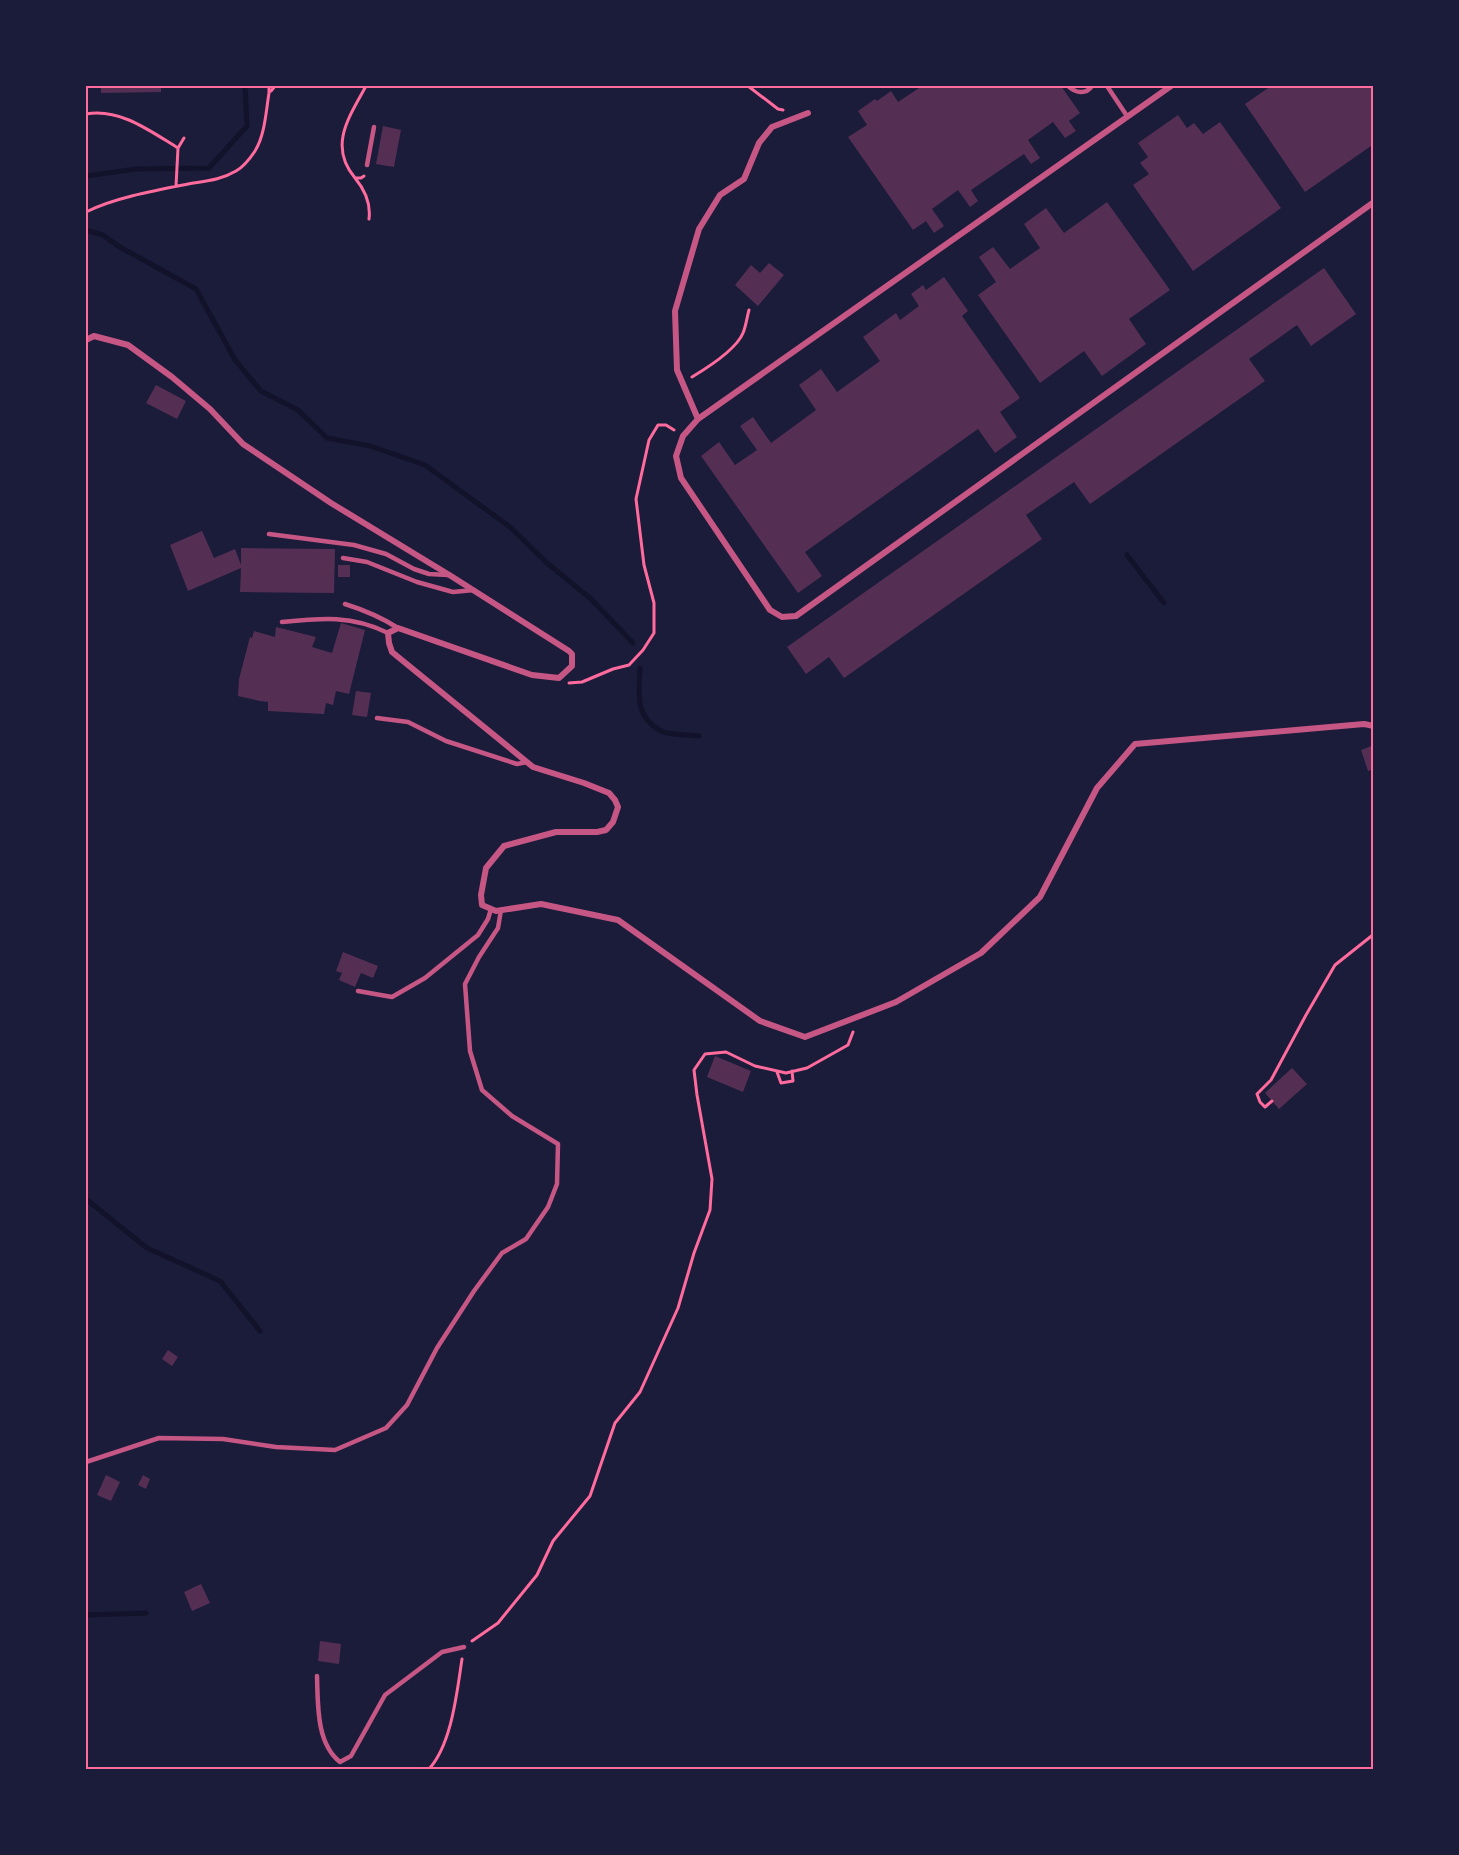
<svg xmlns="http://www.w3.org/2000/svg" width="1459" height="1855" font-family="Lora,serif">
	<style>
		.lines { fill: none; stroke-linecap: round; stroke-linejoin: round }
		.stream { stroke: #12122b; stroke-width: 5 }
		.building { fill: #542f53 }
		.path { stroke: #ff6b9d; stroke-width: 3 }
		.service { stroke: #c65784; stroke-width: 4.5 }
		.minor { stroke: #c65784; stroke-width: 6 }
		.neatline { fill: none; stroke: #ff6b9d; stroke-width: 2 }
	</style>
	<rect width="100%" height="100%" fill="#1b1b3a"/>
	<g class="lines">
		<path class="stream" d="M 86,176 L 136,169 L 209,168 L 247,126 L 245,86
			M 86,230 L 103,235 L 118,246 L 196,289 L 235,360 L 261,391 L 298,410 L 327,438 L 370,446 L 425,465 L 510,527 L 547,563 L 590,598 L 633,643
			M 1127,555 L 1164,603
			M 640,668 C 639,692 634,717 661,731 C 668,735 689,735 699,736
			M 86,1199 L 147,1248 L 220,1281 L 260,1331
			M 86,1615 L 146,1613"/>
	</g>
	<path class="building" d="M 101,86 L 161,86 L 161,92 L 101,93 Z
		M 922,86 L 1061,86 L 1080,113 L 1069,121 L 1076,131 L 1065,138 L 1053,122 L 1028,140 L 1040,158 L 1031,164 L 1024,154 L 971,190 L 978,201 L 970,207 L 958,190 L 932,209 L 944,226 L 934,233 L 926,221 L 913,230 L 848,137 L 867,125 L 858,111 L 875,99 L 877,101 L 891,91 L 898,102 Z
		M 1271,86 L 1374,86 L 1374,150 L 1371,146 L 1305,192 L 1245,104 Z
		M 1178,115 L 1187,128 L 1194,123 L 1203,134 L 1220,122 L 1281,208 L 1193,271 L 1133,185 L 1149,174 L 1140,163 L 1148,157 L 1138,143 Z
		M 383,126 L 401,130 L 394,167 L 376,164 Z
		M 1107,202 L 1170,290 L 1129,319 L 1146,344 L 1102,376 L 1084,351 L 1040,383 L 978,295 L 996,282 L 979,257 L 993,247 L 1010,269 L 1040,248 L 1024,224 L 1046,208 L 1064,233 Z
		M 769,263 L 784,275 L 758,306 L 735,285 L 751,265 L 760,273 Z
		M 1324,268 L 1356,314 L 1311,346 L 1297,325 L 1249,359 L 1265,381 L 1090,504 L 1074,482 L 1026,515 L 1042,539 L 844,678 L 829,657 L 806,674 L 787,647 Z
		M 944,277 L 968,311 L 962,316 L 1020,398 L 1000,412 L 1017,437 L 995,453 L 978,429 L 805,552 L 822,576 L 798,593 L 701,456 L 719,442 L 735,465 L 757,450 L 740,426 L 753,417 L 771,443 L 816,410 L 799,385 L 821,369 L 837,392 L 880,361 L 863,337 L 896,313 L 900,320 L 919,306 L 911,294 L 923,285 L 926,290 Z
		M 156,385 L 186,401 L 177,419 L 146,403 Z
		M 202,531 L 214,558 L 235,549 L 241,565 L 241,548 L 335,549 L 334,593 L 240,592 L 241,568 L 188,591 L 170,545 Z
		M 338,565 L 350,565 L 350,577 L 338,577 Z
		M 341,623 L 365,630 L 349,694 L 336,691 L 333,705 L 326,703 L 324,714 L 268,711 L 268,702 L 260,701 L 238,696 L 239,679 L 250,637 L 252,638 L 254,631 L 275,637 L 276,627 L 316,637 L 312,647 L 332,653 Z
		M 356,691 L 371,693 L 367,717 L 352,715 Z
		M 1374,745 L 1374,769 L 1368,771 L 1361,750 Z
		M 343,952 L 378,966 L 373,978 L 361,973 L 355,987 L 339,980 L 342,973 L 336,971 Z
		M 715,1056 L 751,1071 L 743,1092 L 707,1077 Z
		M 1292,1068 L 1307,1084 L 1279,1109 L 1265,1093 Z
		M 168,1350 L 178,1357 L 172,1366 L 162,1359 Z
		M 106,1475 L 120,1482 L 111,1501 L 97,1495 Z
		M 143,1475 L 150,1479 L 146,1489 L 138,1485 Z
		M 201,1584 L 210,1603 L 192,1611 L 184,1592 Z
		M 320,1641 L 341,1644 L 339,1664 L 318,1661 Z"/>
	<g class="lines">
		<path class="path" d="M 748,86 L 778,109 L 783,110
			M 271,91 L 275,86
			M 86,114 C 120,108 150,131 178,148
			M 364,176 L 361,178 L 355,178 C 328,146 349,117 366,86
			M 355,178 C 365,190 371,203 369,219
			M 176,186 L 178,148 L 184,138
			M 86,212 C 113,198 157,190 188,184 C 205,181 221,180 236,171 C 243,167 251,157 255,151 C 265,135 266,111 269,93 L 269,86
			M 692,377 C 707,368 736,350 743,333 C 746,326 747,317 749,310
			M 569,683 L 582,682 L 613,669 L 629,665 L 643,650 L 654,633 L 654,603 L 644,565 L 636,499 L 649,440 L 658,425 L 666,425 L 674,430
			M 777,1072 L 781,1083 L 793,1081 L 792,1071
			M 1272,1101 L 1265,1107 L 1260,1102 L 1257,1094 L 1271,1080 L 1306,1015 L 1335,965 L 1374,934
			M 472,1641 L 498,1623 L 537,1575 L 553,1541 L 590,1496 L 615,1423 L 640,1392 L 678,1308 L 694,1253 L 710,1210 L 712,1179 L 697,1095 L 694,1070 L 705,1054 L 726,1052 L 755,1066 L 786,1073 L 807,1068 L 848,1045 L 853,1032
			M 428,1770 C 452,1745 457,1691 462,1659"/>
		<path class="service" d="M 1068,86 C 1075,93 1086,95 1092,86
			M 1107,86 L 1127,116
			M 367,165 L 374,127
			M 269,534 L 354,545 L 386,554 L 414,569 L 429,574 L 448,575
			M 343,558 L 367,562 L 417,582 L 453,592 L 474,590
			M 345,604 C 364,610 381,617 398,628
			M 282,622 C 322,618 352,615 388,633
			M 377,718 L 408,722 L 446,741 L 517,764 L 527,762
			M 358,991 L 392,997 L 425,978 L 478,935 L 488,919 L 491,909
			M 86,1462 L 159,1438 L 223,1439 L 276,1447 L 335,1450 L 386,1428 L 407,1405 L 437,1348 L 474,1291 L 502,1253 L 526,1239 L 548,1207 L 557,1184 L 558,1144 L 512,1116 L 482,1090 L 470,1051 L 465,984 L 479,957 L 498,928 L 501,910
			M 317,1676 C 318,1704 316,1743 340,1762 L 351,1756 L 385,1695 L 442,1652 L 464,1647"/>
		<path class="minor" d="M 1171,86 L 698,419 L 683,436 L 676,456 L 681,478 L 770,610 L 782,617 L 796,616 L 1374,202
			M 86,340 L 94,336 L 128,345 L 172,377 L 210,409 L 243,444 L 331,503 L 451,576 L 569,651 L 572,654 L 572,666 L 559,678 L 532,675 L 398,628 L 388,633 L 389,643 L 392,652 L 533,767 L 584,783 L 609,793 L 615,800 L 618,807 L 613,822 L 606,830 L 597,832 L 556,832 L 504,846 L 486,868 L 481,895 L 482,905 L 496,911 L 541,904 L 618,920 L 760,1021 L 805,1037 L 896,1002 L 981,953 L 1040,897 L 1097,788 L 1135,744 L 1364,724 L 1374,726
			M 698,419 L 677,370 L 675,311 L 699,229 L 720,195 L 744,179 L 759,143 L 772,127 L 808,113"/>
	</g>
	<rect width="1459" height="1855" fill="none" stroke="#1b1b3a" stroke-width="174"/>
	<rect x="87" y="87" width="1285" height="1681" class="neatline"/>
</svg>
